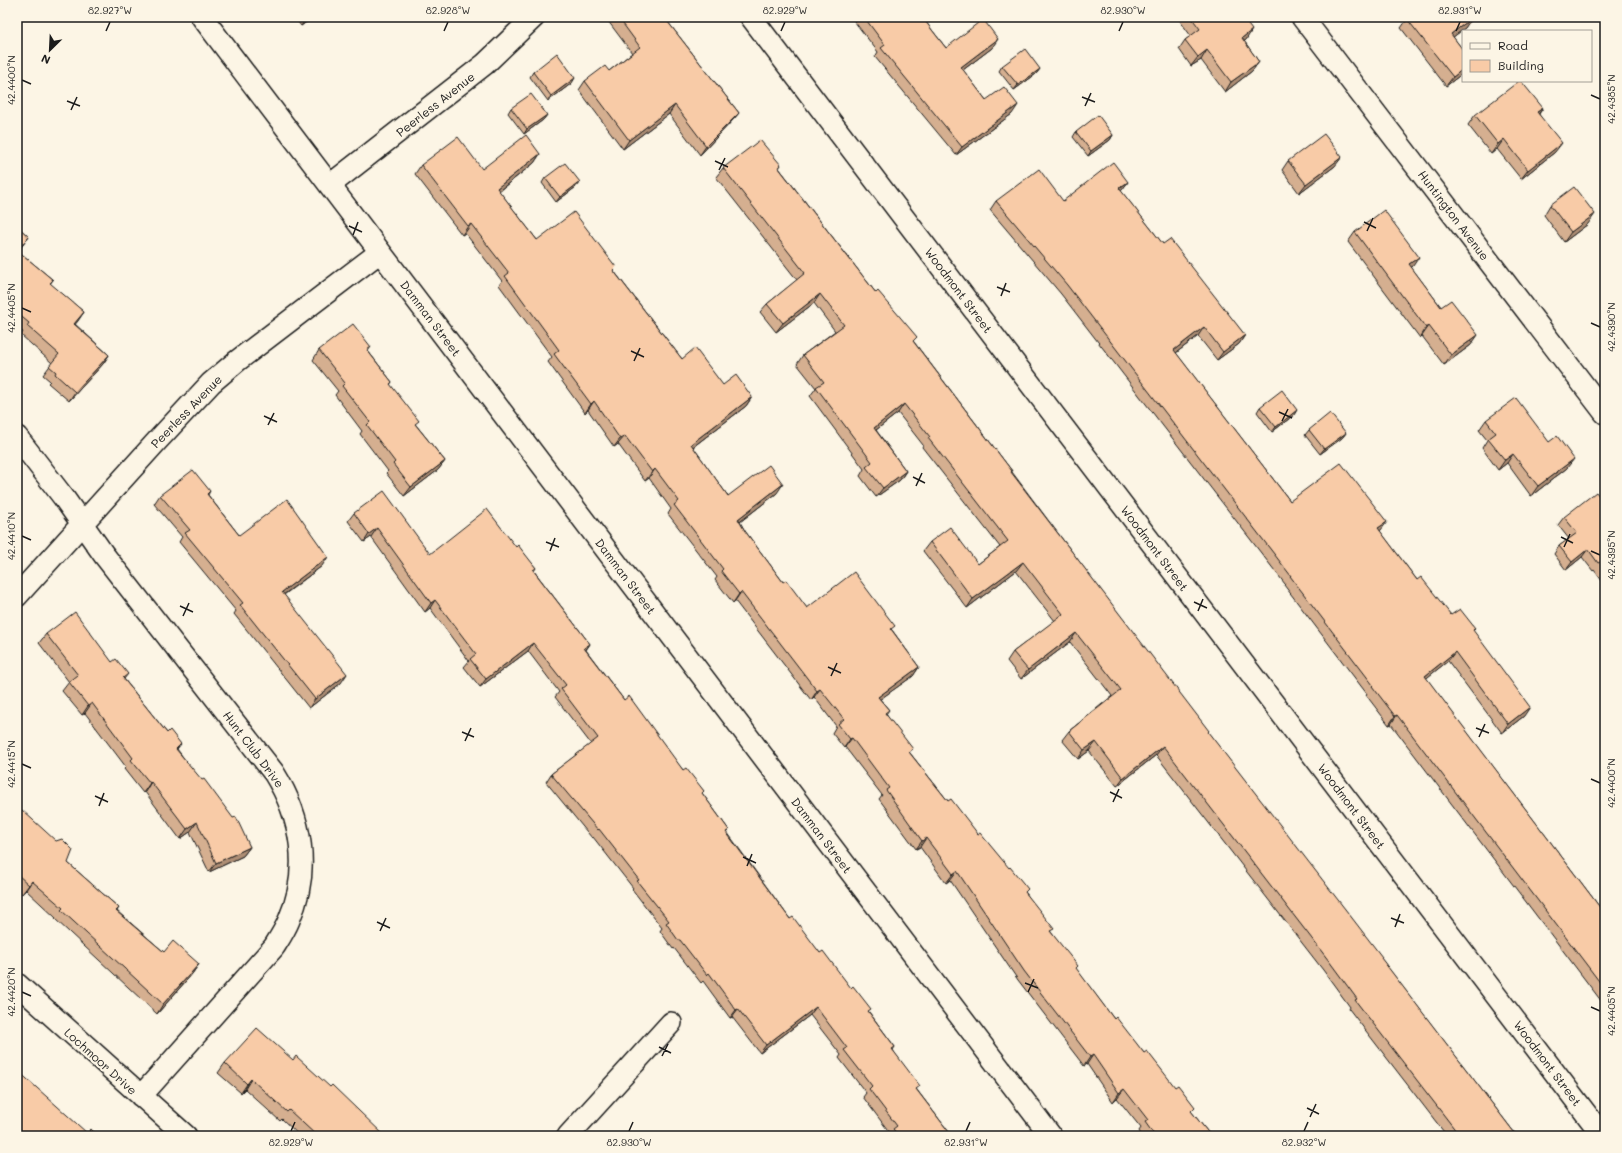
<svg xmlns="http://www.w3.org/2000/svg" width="1622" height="1153" font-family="Mali,sans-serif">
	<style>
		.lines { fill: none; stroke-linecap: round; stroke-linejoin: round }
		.minor-casing { stroke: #1c1c1c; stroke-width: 24 }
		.minor { stroke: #fcf5e5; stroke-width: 21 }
		.wall { fill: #d5af90; stroke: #1c1c1c }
		.shaded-wall { fill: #ae8e75; stroke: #1c1c1c }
		.building { fill: #f8cba7; stroke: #1c1c1c }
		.ticks { fill: none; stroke: #1c1c1c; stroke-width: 1.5 }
		.labels { text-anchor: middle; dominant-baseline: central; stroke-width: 4; stroke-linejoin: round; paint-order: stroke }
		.street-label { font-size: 12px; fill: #1c1c1c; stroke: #fcf5e5 }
		.neatline { fill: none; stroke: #1c1c1c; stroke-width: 1.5 }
		.ticks-label { font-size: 10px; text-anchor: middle; fill: #1c1c1c }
	</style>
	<rect width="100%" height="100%" fill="#fcf5e5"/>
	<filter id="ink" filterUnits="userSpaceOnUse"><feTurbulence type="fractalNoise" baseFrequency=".025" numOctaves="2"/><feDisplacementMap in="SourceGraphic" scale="8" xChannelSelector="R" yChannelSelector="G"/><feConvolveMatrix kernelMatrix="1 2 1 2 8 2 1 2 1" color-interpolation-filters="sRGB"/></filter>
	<g filter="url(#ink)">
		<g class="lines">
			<g class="minor-casing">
				<path id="minor" d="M 202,17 L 1051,1136
					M 751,17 L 1603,1136
					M 1302,17 L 1605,413
					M 330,185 L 485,64 L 534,17
					M 17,437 L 64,498 L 104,555 L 274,773 C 302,818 311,870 289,920 C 285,930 279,939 274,947 L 141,1096
					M 17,596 L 157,441 L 211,383 L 237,361 L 380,252
					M 17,984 L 186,1136
					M 568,1136 L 671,1023"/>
			</g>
			<use href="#minor" class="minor"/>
		</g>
		<path class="wall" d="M 294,17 L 313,17 L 301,26 Z
			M 605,17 L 664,17 L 739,113 L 732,121 L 700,155 L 669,114 L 623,149 L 579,90 L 585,81 L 609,71 L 632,53 Z
			M 851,17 L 922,17 L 946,48 L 992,48 L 963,70 L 986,100 L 1012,114 L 956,155 L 875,57 L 878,52 Z
			M 1177,17 L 1242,17 L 1246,40 L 1244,41 L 1259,62 L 1252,71 L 1225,92 L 1201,60 L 1191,66 L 1179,49 L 1185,40 L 1191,36 Z
			M 1403,17 L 1471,17 L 1465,28 L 1453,37 L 1463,50 L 1463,73 L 1446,86 L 1401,28 L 1406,21 Z
			M 1002,66 L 1040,69 L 1036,74 L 1014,90 L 999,71 Z
			M 533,72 L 572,83 L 548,101 L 530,77 Z
			M 511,108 L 547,115 L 543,120 L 524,134 L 508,113 Z
			M 1543,108 L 1539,114 L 1555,152 L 1521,179 L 1497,149 L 1491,154 L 1468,125 L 1475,115 Z
			M 1076,132 L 1113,135 L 1110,140 L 1088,156 L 1073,137 Z
			M 540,154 L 534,163 L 499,191 L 537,240 L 614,271 L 682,359 L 723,385 L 752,397 L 746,406 L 693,447 L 728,496 L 777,493 L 740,522 L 745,531 L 783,582 L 807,608 L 892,630 L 919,667 L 913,676 L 880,699 L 889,710 L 886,714 L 910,753 L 948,801 L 1026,893 L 1051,932 L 1076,969 L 1114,1019 L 1144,1053 L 1211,1136 L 1142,1136 L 1139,1131 L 1141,1128 L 1117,1098 L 1113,1102 L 1087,1064 L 1084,1066 L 1018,980 L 950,880 L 946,883 L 920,847 L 916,849 L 879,799 L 882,795 L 845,747 L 844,748 L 832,733 L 836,726 L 814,697 L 811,700 L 735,601 L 733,603 L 715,580 L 717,577 L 668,514 L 671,509 L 649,478 L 645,481 L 618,444 L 614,447 L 588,410 L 585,413 L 548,362 L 552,357 L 499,285 L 502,281 L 465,233 L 462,235 L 415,174 L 421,165 L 482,169 Z
			M 1288,161 L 1335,166 L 1299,193 L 1282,170 Z
			M 781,165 L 779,168 L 914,342 L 1012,471 L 1012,472 L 1208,733 L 1517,1136 L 1447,1136 L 1349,1009 L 1350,1007 L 1323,970 L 1156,755 L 1117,786 L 1089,751 L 1078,759 L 1062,740 L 1069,731 L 1112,696 L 1070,642 L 1021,679 L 1007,661 L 1013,652 L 1055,621 L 1016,571 L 967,608 L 923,551 L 930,542 L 978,564 L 1000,547 L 922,447 L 923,445 L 898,413 L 876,430 L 906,471 L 900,480 L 876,497 L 860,476 L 864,469 L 810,396 L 816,388 L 797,364 L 803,355 L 835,331 L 814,303 L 776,332 L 760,312 L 767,304 L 797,280 L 716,177 L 723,168 Z
			M 545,178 L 576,187 L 556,202 L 542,183 Z
			M 1128,182 L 1121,191 L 1163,244 L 1245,335 L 1239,344 L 1217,360 L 1198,336 L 1176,353 L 1290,501 L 1381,530 L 1380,531 L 1417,580 L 1451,615 L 1473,631 L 1524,716 L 1502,733 L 1448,661 L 1426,678 L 1605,914 L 1605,1006 L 1391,724 L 1389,725 L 1366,695 L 1367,694 L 1284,585 L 1285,584 L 1061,294 L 990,210 L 996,201 L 1063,201 Z
			M 1550,205 L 1588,224 L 1564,242 L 1544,215 Z
			M 17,226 L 29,237 L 18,251 L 53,280 L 50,284 L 84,312 L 75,324 L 109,355 L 103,364 L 69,401 L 48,383 L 50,381 L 43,375 L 52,363 L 21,335 L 23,332 L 17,328 Z
			M 1355,232 L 1413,266 L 1411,267 L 1441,307 L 1471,345 L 1444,365 L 1422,336 L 1420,338 L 1348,242 Z
			M 371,347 L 368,351 L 392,382 L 390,385 L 416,425 L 445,461 L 438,470 L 404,496 L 386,473 L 388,471 L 360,434 L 362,431 L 335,395 L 338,391 L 313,360 L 319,350 Z
			M 1260,407 L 1294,415 L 1272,432 L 1257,412 Z
			M 1486,420 L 1567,468 L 1531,496 L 1507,463 L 1498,470 L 1482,448 L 1487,440 L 1479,430 Z
			M 1309,430 L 1346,433 L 1342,438 L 1320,454 L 1305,435 Z
			M 210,491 L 208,495 L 239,535 L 322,566 L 284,595 L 341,683 L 309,708 L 234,614 L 236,611 L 179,542 L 182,537 L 154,504 L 160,495 Z
			M 1605,503 L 1605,585 L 1594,570 L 1593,571 L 1582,557 L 1566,570 L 1554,554 L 1559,546 L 1569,539 L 1558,525 L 1564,517 Z
			M 354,513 L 430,554 L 516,547 L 536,568 L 534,571 L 590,644 L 586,650 L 624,700 L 683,770 L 704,791 L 702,793 L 729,830 L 727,832 L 790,919 L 820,953 L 869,1012 L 895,1047 L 893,1050 L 917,1090 L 952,1136 L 888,1136 L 890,1133 L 863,1097 L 866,1093 L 839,1058 L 841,1055 L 810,1015 L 760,1053 L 732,1017 L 730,1018 L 703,981 L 701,983 L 674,948 L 673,949 L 660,931 L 662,928 L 632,889 L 633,888 L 593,837 L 592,838 L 546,782 L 551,774 L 591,744 L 555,697 L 559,692 L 528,651 L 480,687 L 464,667 L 469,661 L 430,608 L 425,612 L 371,537 L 364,542 L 348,521 Z
			M 46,634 L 112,662 L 128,674 L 124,679 L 167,733 L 181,744 L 177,749 L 250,847 L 243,856 L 209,872 L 190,832 L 180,839 L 145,792 L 143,793 L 124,769 L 126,767 L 85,713 L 82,715 L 62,691 L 69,682 L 39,643 Z
			M 17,816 L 68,863 L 119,908 L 117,911 L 164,952 L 199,964 L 192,974 L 157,1014 L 55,919 L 56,918 L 26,890 L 22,894 L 17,890 Z
			M 293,1060 L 385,1136 L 300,1136 L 282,1119 L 280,1121 L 245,1089 L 241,1093 L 218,1073 L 225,1063 Z"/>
		<path class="shaded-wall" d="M 307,17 L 313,17 L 301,26 Z
			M 1472,18 L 1465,28 L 1444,44 L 1451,34 Z
			M 1252,30 L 1246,40 L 1235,48 L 1242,38 Z
			M 998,39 L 992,48 L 955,76 L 961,67 Z
			M 1207,50 L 1201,60 L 1191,66 L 1198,57 Z
			M 1259,62 L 1252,71 L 1225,92 L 1231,82 Z
			M 1040,69 L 1036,74 L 1014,90 L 1018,85 Z
			M 1463,69 L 1463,73 L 1446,86 L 1453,77 Z
			M 575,78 L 572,83 L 548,101 L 551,96 Z
			M 675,105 L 669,114 L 623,149 L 629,140 Z
			M 1018,105 L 1012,114 L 956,155 L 962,147 Z
			M 1543,108 L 1536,117 L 1537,112 Z
			M 739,113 L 732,121 L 700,155 L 706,146 Z
			M 547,115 L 543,120 L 524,134 L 527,129 Z
			M 1113,135 L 1110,140 L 1088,156 L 1091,151 Z
			M 1504,139 L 1497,149 L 1491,154 L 1498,144 Z
			M 1562,143 L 1555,152 L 1521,179 L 1528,170 Z
			M 540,154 L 534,163 L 491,197 L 497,188 Z
			M 1342,157 L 1335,166 L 1299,193 L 1306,184 Z
			M 580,182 L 576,187 L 556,202 L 560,197 Z
			M 1128,182 L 1122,190 L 1113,197 L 1119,188 Z
			M 1595,214 L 1588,224 L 1564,242 L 1571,232 Z
			M 471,224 L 465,233 L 462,235 L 468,226 Z
			M 29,237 L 22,246 L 17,252 L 17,250 Z
			M 1419,257 L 1413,266 L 1402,274 L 1409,264 Z
			M 820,294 L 814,303 L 776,332 L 783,323 Z
			M 84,312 L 78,321 L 68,333 L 74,324 Z
			M 1429,326 L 1422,336 L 1420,338 L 1426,328 Z
			M 1204,327 L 1198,336 L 1168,359 L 1174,350 Z
			M 1245,335 L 1239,344 L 1217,360 L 1223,352 Z
			M 1478,335 L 1471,345 L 1444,365 L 1451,355 Z
			M 109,355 L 103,364 L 69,401 L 75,392 Z
			M 752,397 L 746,406 L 685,453 L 691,444 Z
			M 594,401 L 588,410 L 585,413 L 591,404 Z
			M 904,404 L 898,413 L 867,437 L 874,428 Z
			M 1297,410 L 1294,415 L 1272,432 L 1276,427 Z
			M 1346,433 L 1342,438 L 1320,454 L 1324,449 Z
			M 625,436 L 618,444 L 614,447 L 620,439 Z
			M 1513,454 L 1507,463 L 1498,470 L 1505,460 Z
			M 1574,459 L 1567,468 L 1531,496 L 1538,486 Z
			M 445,461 L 438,470 L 404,496 L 411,487 Z
			M 655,469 L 649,478 L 645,481 L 652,472 Z
			M 906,471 L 900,480 L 876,497 L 883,488 Z
			M 783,484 L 777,493 L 732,528 L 738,519 Z
			M 1387,522 L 1381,530 L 1372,537 L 1378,528 Z
			M 377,528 L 371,537 L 364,542 L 369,534 Z
			M 1588,549 L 1582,557 L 1566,570 L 1572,562 Z
			M 328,557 L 322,566 L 275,601 L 282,592 Z
			M 1023,562 L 1016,571 L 967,608 L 973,599 Z
			M 741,592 L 735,601 L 733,603 L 739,594 Z
			M 435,600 L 430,608 L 425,612 L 431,603 Z
			M 1076,633 L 1070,642 L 1021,679 L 1028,670 Z
			M 533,643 L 528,651 L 480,687 L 486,679 Z
			M 590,644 L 584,652 L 584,648 Z
			M 1455,652 L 1448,661 L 1418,685 L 1425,676 Z
			M 919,667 L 913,676 L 872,705 L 878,697 Z
			M 347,674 L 341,683 L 309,708 L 315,699 Z
			M 820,689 L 814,697 L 811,700 L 817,691 Z
			M 92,703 L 85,713 L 82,715 L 88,706 Z
			M 1530,707 L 1524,716 L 1502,733 L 1508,724 Z
			M 1397,715 L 1391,724 L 1389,725 L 1395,716 Z
			M 852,738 L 845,747 L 844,748 L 850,739 Z
			M 1096,742 L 1089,751 L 1078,759 L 1084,750 Z
			M 1163,746 L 1156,755 L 1117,786 L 1123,778 Z
			M 151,782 L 145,792 L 143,793 L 150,783 Z
			M 197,822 L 190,832 L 180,839 L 187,829 Z
			M 926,838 L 920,847 L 916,849 L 922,841 Z
			M 250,847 L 243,856 L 209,872 L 216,863 Z
			M 957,871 L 950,880 L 946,883 L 953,874 Z
			M 32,881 L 26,890 L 22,894 L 29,885 Z
			M 199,964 L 192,974 L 157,1014 L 163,1004 Z
			M 816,1007 L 810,1015 L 760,1053 L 766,1045 Z
			M 738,1009 L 732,1017 L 730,1018 L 736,1010 Z
			M 1093,1055 L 1087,1064 L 1084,1066 L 1090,1057 Z
			M 251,1079 L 245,1089 L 241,1093 L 247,1084 Z
			M 1124,1089 L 1117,1098 L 1113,1102 L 1119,1093 Z"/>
		<path class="building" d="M 618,17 L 664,17 L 739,113 L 706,146 L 675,105 L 629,140 L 585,81 L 605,66 L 609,71 L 640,47 Z
			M 864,17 L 922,17 L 946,48 L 983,19 L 998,39 L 961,67 L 986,100 L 1004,87 L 1018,105 L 962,147 L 881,48 L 885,45 Z
			M 1191,17 L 1242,17 L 1252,30 L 1242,38 L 1259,62 L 1231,82 L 1207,50 L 1198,57 L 1185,40 L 1200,29 Z
			M 1410,17 L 1471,17 L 1472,18 L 1451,34 L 1463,50 L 1463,69 L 1453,77 L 1407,19 Z
			M 1025,49 L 1040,69 L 1018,85 L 1002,66 Z
			M 557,53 L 575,78 L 551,96 L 533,72 Z
			M 1519,81 L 1521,81 L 1543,108 L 1537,112 L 1562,143 L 1528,170 L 1504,139 L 1498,144 L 1475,115 Z
			M 531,94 L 547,115 L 527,129 L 511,108 Z
			M 1098,115 L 1113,135 L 1091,151 L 1076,132 Z
			M 1324,134 L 1342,157 L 1306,184 L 1288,161 Z
			M 526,135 L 540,154 L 497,188 L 537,240 L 574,212 L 616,267 L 613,270 L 682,359 L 695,348 L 723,385 L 736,375 L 752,397 L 691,444 L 728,496 L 769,465 L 783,484 L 738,519 L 745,531 L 783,582 L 786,580 L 807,608 L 854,572 L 881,608 L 895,626 L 891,629 L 919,667 L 878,697 L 889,710 L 885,713 L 913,749 L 909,752 L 948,801 L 951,799 L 978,834 L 980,833 L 1009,868 L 1010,867 L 1028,889 L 1025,892 L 1054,929 L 1050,931 L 1078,966 L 1076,968 L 1114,1019 L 1116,1017 L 1144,1053 L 1147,1051 L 1175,1087 L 1178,1085 L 1195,1107 L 1191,1111 L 1211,1136 L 1155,1136 L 1145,1122 L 1148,1120 L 1124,1089 L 1119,1093 L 1093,1055 L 1090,1057 L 1024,971 L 957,871 L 953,874 L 926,838 L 922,841 L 886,790 L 889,788 L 852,738 L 850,739 L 838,724 L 844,719 L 820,689 L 817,691 L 741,592 L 739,594 L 721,571 L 723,569 L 674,505 L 679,501 L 655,469 L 652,472 L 625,436 L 620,439 L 594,401 L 591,404 L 554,354 L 559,350 L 505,276 L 509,273 L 471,224 L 468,226 L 421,165 L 458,137 L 482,169 Z
			M 760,140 L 781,165 L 778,167 L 876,293 L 878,291 L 917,337 L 913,341 L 1012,471 L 1011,472 L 1209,731 L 1208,732 L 1352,918 L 1382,957 L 1381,958 L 1517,1136 L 1460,1136 L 1355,1000 L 1357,999 L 1329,961 L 1163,746 L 1123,778 L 1096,742 L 1084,750 L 1069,731 L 1121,690 L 1076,633 L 1028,670 L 1013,652 L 1063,614 L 1023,562 L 973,599 L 930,542 L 950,527 L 978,564 L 1008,541 L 928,438 L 930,437 L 904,404 L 874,428 L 906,471 L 883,488 L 866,467 L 872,462 L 816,387 L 824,382 L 803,355 L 844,325 L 820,294 L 783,323 L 767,304 L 805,273 L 723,168 Z
			M 1113,162 L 1128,182 L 1119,188 L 1163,244 L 1170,239 L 1245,335 L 1223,352 L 1204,327 L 1174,350 L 1290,501 L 1341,463 L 1387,522 L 1378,528 L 1417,580 L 1421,577 L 1451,615 L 1460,609 L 1475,628 L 1473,630 L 1530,707 L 1508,724 L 1455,652 L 1425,676 L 1605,914 L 1605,989 L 1397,715 L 1395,716 L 1372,686 L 1373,685 L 1290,576 L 1291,576 L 1067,285 L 996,201 L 1039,169 L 1063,201 Z
			M 565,163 L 580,182 L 560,197 L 545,178 Z
			M 1574,187 L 1595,214 L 1571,232 L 1550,205 Z
			M 1384,210 L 1419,257 L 1409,264 L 1441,307 L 1451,300 L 1478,335 L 1451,355 L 1429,326 L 1426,328 L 1355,232 Z
			M 17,226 L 29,237 L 17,250 Z
			M 17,250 L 53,280 L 50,283 L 84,312 L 74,324 L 109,355 L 75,392 L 55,374 L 56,372 L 49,366 L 59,354 L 27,326 L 29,323 L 17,313 Z
			M 353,324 L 371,347 L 367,350 L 392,382 L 390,384 L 419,421 L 415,424 L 445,461 L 411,487 L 393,464 L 395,462 L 367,425 L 370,422 L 342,386 L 345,383 L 319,350 Z
			M 1282,390 L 1297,410 L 1276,427 L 1260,407 Z
			M 1516,398 L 1549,442 L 1557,436 L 1574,459 L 1538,486 L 1513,454 L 1505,460 L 1488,439 L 1496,433 L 1486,420 Z
			M 1330,413 L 1346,433 L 1324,449 L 1309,430 Z
			M 193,470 L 210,491 L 207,494 L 239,535 L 287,499 L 328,557 L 282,592 L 347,674 L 315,699 L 240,605 L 243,603 L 185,533 L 190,530 L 160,495 Z
			M 384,491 L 430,554 L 487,509 L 516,547 L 518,545 L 536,568 L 533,570 L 590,644 L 584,648 L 624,700 L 629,696 L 683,770 L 686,768 L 704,791 L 702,793 L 729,830 L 726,832 L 790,919 L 793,917 L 820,953 L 823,951 L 851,988 L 853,986 L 871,1009 L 868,1011 L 895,1047 L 892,1049 L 920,1086 L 916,1089 L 952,1136 L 899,1136 L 893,1129 L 897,1126 L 869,1089 L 872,1086 L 844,1050 L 847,1048 L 816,1007 L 766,1045 L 738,1009 L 736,1010 L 709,973 L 707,975 L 680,940 L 678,940 L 666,923 L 669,921 L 637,881 L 639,880 L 599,829 L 598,830 L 551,774 L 598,738 L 561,689 L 566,685 L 533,643 L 486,679 L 470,659 L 476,654 L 435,600 L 431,603 L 377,528 L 369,534 L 354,513 Z
			M 1596,492 L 1605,503 L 1605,569 L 1600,562 L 1598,563 L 1588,549 L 1572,562 L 1559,546 L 1577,533 L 1564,517 Z
			M 75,612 L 112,662 L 116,659 L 128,674 L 123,678 L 167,733 L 170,730 L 181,744 L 176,749 L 202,780 L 204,779 L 233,818 L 236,817 L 250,847 L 216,863 L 197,822 L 187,829 L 151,782 L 150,783 L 131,760 L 133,758 L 92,703 L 88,706 L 69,682 L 78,675 L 46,634 Z
			M 22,810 L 56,841 L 62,839 L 73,850 L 68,863 L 119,908 L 116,911 L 164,952 L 173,941 L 199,964 L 163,1004 L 61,910 L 63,908 L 32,881 L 29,885 L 17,874 L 17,816 Z
			M 257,1028 L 293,1060 L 296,1056 L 330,1087 L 332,1085 L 385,1136 L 317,1136 L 289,1110 L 287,1112 L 251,1079 L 247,1084 L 225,1063 Z
			M 17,1070 L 87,1133 L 91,1129 L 98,1136 L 17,1136 Z"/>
	</g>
	<path class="ticks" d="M 106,31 L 110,22M 444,31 L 448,22M 781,31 L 785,22M 1119,31 L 1123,22M 1456,31 L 1460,22M 22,80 L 31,84M 1591,95 L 1600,99M 1082,97 L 1095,102M 67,101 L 80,106M 1085,106 L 1091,93M 71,110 L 77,97M 715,161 L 728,167M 719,170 L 725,158M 1364,222 L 1376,228M 349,226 L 362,232M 1367,231 L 1373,218M 353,235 L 358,222M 997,287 L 1010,292M 1001,296 L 1006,283M 22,308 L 31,312M 1591,323 L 1600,327M 631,351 L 644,357M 634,361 L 640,348M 1279,412 L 1292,418M 264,416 L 277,422M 1282,421 L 1288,409M 268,425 L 274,413M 913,477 L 925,483M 916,486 L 922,473M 22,536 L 31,540M 1561,537 L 1573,543M 546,542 L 559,547M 1564,547 L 1570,534M 550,551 L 555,538M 1591,551 L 1600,555M 1194,602 L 1207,608M 180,606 L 193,612M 1198,611 L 1203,599M 183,616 L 189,603M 828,667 L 841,673M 831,676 L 837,663M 1476,728 L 1489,733M 462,732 L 474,737M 1479,737 L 1485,724M 465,741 L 471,728M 22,764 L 31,768M 1591,779 L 1600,783M 1110,792 L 1122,798M 95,796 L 108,802M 1113,802 L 1119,789M 99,806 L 104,793M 743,857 L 756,863M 747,866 L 752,854M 1391,918 L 1404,923M 377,922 L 390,928M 1395,927 L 1400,914M 380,931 L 386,918M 1025,983 L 1038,988M 22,992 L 31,996M 1028,992 L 1034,979M 1591,1007 L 1600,1011M 659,1047 L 671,1053M 662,1056 L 668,1044M 1307,1108 L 1319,1114M 1310,1117 L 1316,1104M 291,1131 L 295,1122M 629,1131 L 633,1122M 966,1131 L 970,1122M 1304,1131 L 1308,1122"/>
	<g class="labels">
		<g class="street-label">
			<text transform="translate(435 104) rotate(-38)">Peerless Avenue</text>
			<text transform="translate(1454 215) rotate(53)">Huntington Avenue</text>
			<text transform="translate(959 290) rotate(53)">Woodmont Street</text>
			<text transform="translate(431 318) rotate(53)">Damman Street</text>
			<text transform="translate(186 411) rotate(-46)">Peerless Avenue</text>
			<text transform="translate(1155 548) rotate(53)">Woodmont Street</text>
			<text transform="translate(626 576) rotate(53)">Damman Street</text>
			<text transform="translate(254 749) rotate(53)">Hunt Club Drive</text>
			<text transform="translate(1352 806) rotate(53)">Woodmont Street</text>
			<text transform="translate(822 835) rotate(53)">Damman Street</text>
			<text transform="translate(101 1061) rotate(42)">Lochmoor Drive</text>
			<text transform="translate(1548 1063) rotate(53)">Woodmont Street</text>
		</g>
	</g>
	<rect width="1622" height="1153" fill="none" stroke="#fcf5e5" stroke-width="44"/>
	<rect x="1462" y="30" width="130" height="52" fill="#fcf5e5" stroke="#a29e95"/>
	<rect x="1470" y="43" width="20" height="6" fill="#fcf5e5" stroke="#a29e95"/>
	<text x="1498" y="50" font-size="12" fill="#1c1c1c">Road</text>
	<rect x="1470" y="60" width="20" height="12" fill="#f8cba7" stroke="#a29e95"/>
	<text x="1498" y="70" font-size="12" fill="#1c1c1c">Building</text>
	<g transform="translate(50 50) rotate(204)" stroke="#fcf5e5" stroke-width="3" paint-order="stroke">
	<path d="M0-3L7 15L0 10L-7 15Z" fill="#1c1c1c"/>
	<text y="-6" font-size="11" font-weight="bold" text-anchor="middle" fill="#1c1c1c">N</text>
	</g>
	<rect x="22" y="22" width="1578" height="1109" class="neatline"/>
	<g class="ticks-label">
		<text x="110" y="14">82.927°W</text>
		<text x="448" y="14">82.928°W</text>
		<text x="785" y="14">82.929°W</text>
		<text x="1123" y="14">82.930°W</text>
		<text x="1460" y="14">82.931°W</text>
		<text transform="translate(11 80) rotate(-90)" y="4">42.4400°N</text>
		<text transform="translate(1611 99) rotate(-90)" y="4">42.4385°N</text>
		<text transform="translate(11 308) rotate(-90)" y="4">42.4405°N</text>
		<text transform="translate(1611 327) rotate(-90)" y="4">42.4390°N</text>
		<text transform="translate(11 536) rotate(-90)" y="4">42.4410°N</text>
		<text transform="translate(1611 555) rotate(-90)" y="4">42.4395°N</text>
		<text transform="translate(11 764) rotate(-90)" y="4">42.4415°N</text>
		<text transform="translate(1611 783) rotate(-90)" y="4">42.4400°N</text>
		<text transform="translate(11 992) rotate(-90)" y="4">42.4420°N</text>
		<text transform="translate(1611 1011) rotate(-90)" y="4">42.4405°N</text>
		<text x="291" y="1146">82.929°W</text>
		<text x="629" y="1146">82.930°W</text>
		<text x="966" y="1146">82.931°W</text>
		<text x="1304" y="1146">82.932°W</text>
	</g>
</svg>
